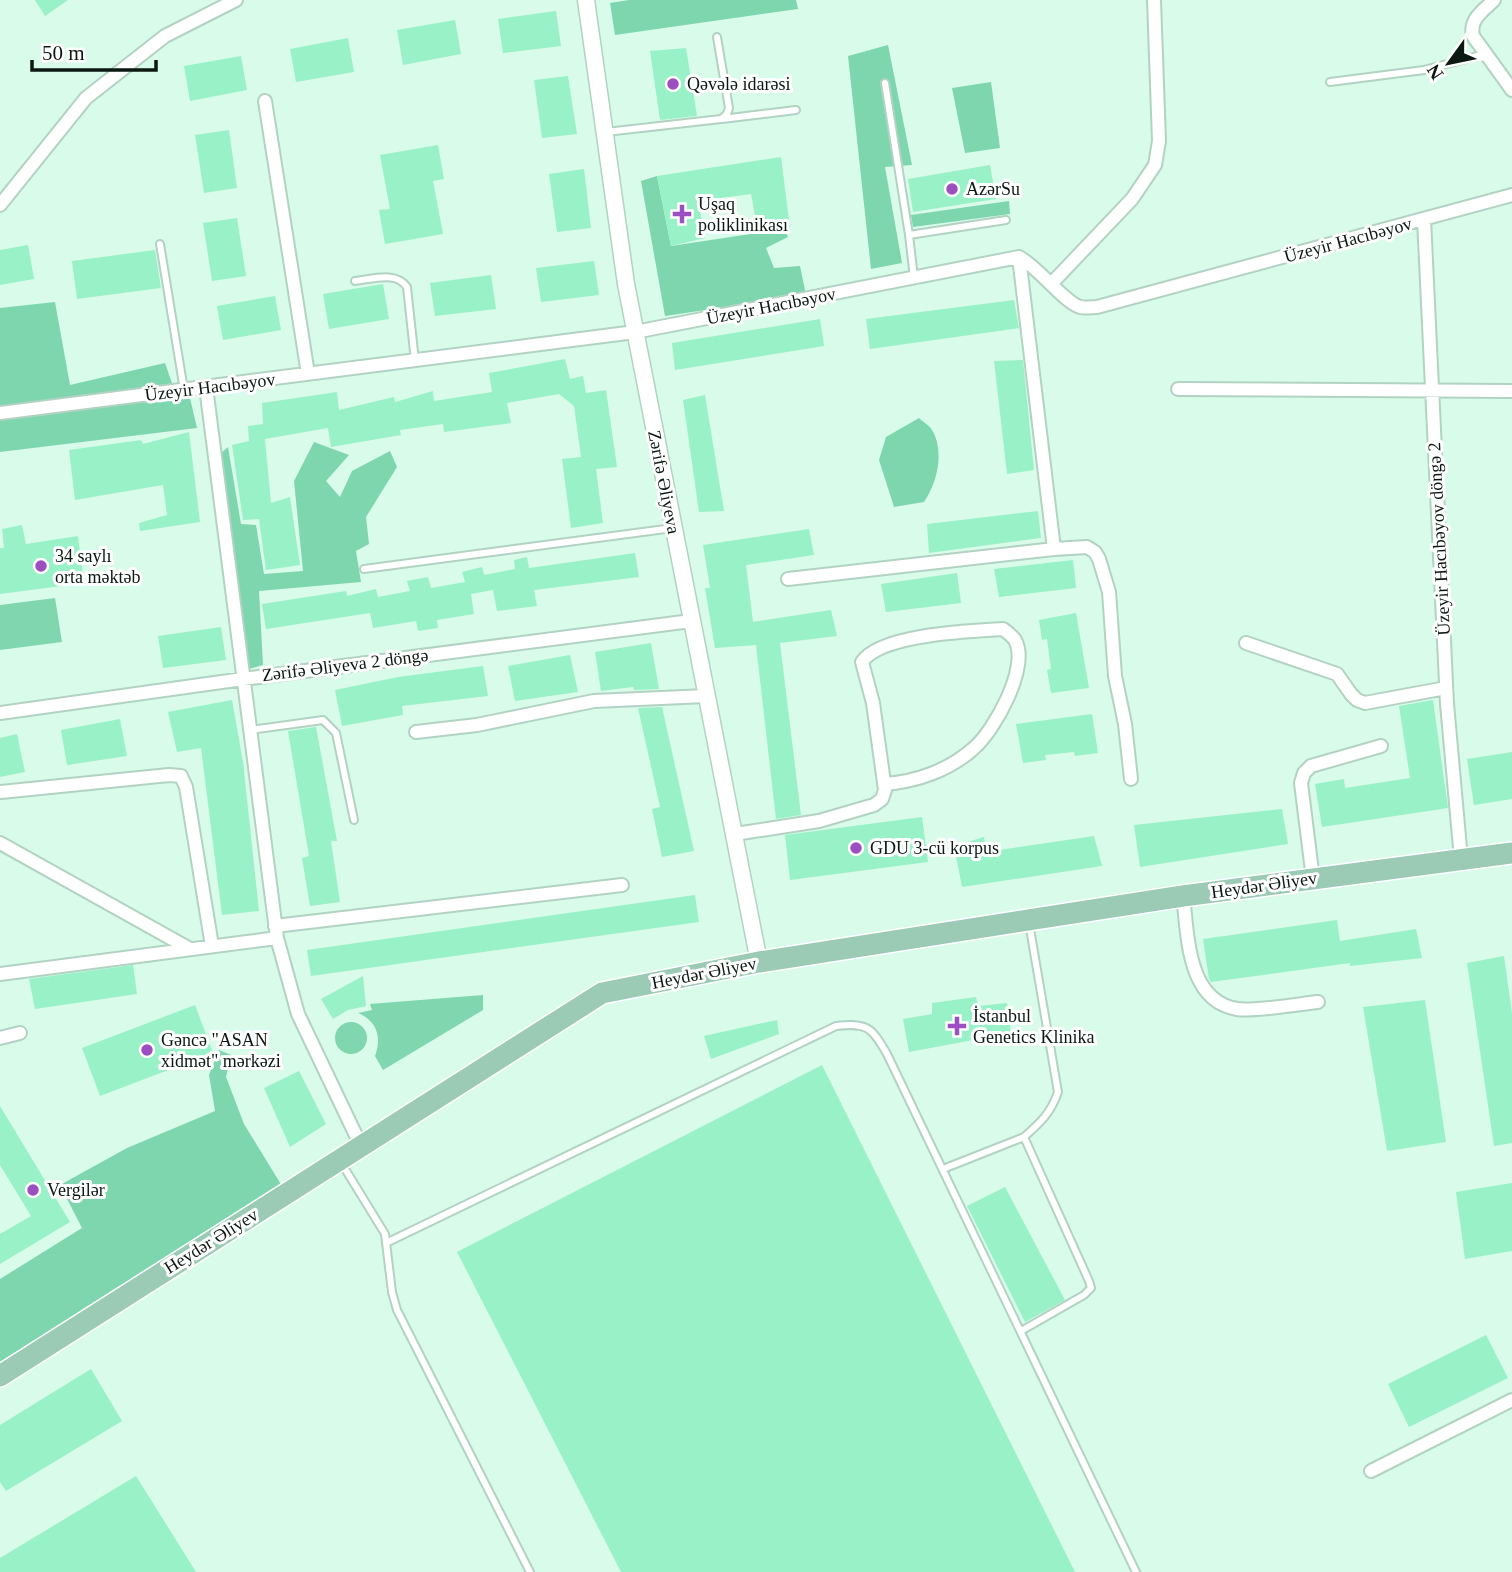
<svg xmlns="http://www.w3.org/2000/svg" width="1512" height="1572" font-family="'Times New Roman',serif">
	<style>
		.green { fill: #80d6ae }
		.forest { fill: #7ed6ae }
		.building { fill: #99f1c8 }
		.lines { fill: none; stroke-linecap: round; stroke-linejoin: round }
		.service-casing { stroke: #b2d3c2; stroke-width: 10 }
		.minor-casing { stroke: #b2d3c2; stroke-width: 16 }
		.tertiary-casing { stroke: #b2d3c2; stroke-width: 19 }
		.primary-casing { stroke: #fff; stroke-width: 24 }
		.service { stroke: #fff; stroke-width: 6 }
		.minor { stroke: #fff; stroke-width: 12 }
		.tertiary { stroke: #fff; stroke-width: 16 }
		.primary { stroke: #9bcab5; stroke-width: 21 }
		.poi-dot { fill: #9b4fc0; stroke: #fff; stroke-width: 2.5 }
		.labels { text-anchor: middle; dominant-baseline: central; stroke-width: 6; stroke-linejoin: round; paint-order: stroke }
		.poi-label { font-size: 18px; fill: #0c1812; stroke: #fff; text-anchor: start }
		.street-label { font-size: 18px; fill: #0c1812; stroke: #fff }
	</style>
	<rect width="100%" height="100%" fill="#d9fbe9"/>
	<path class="green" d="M 55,598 L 62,642 L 0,650 L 0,605 Z
		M 483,995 L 483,1010 L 383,1070 L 375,1056 C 382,1037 377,1021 358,1013 L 372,1010 L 370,1004 Z
		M335 1038a16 16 0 1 1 32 0a16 16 0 1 1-32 0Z"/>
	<path class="forest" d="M 629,0 L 796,0 L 798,9 L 615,35 L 610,3 Z
		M 888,45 L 912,165 L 885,167 L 902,263 L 871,269 L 848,56 Z
		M 991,82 L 1000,148 L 965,153 L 952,88 Z
		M 657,176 L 671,246 L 784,229 L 788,237 L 766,248 L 774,268 L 800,266 L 806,295 L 665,316 L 641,181 Z
		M 1009,201 L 1010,214 L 913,227 L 911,215 Z
		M 55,302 L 70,385 L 165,363 L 173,386 L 0,407 L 0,308 Z
		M 189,394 L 197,428 L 0,452 L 0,419 Z
		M 919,418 C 923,422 930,426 932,430 C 945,452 937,483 924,502 L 894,507 L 879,460 L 886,437 Z
		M 314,442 L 349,455 L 326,481 L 340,497 L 352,471 L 390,451 L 397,467 L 366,517 L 369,544 L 356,551 L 361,582 L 259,591 L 263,665 L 249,669 L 220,454 L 228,447 L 241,524 L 256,525 L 264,574 L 303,571 L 294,481 Z
		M 219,1050 L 231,1055 L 226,1077 L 244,1124 L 282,1186 L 0,1362 L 0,1279 L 82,1228 L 60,1185 L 127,1148 L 215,1111 L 209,1075 Z"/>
	<path class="building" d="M 35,0 L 68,0 L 45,16 Z
		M 556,11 L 561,46 L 503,53 L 498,19 Z
		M 455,20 L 461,54 L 403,65 L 397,30 Z
		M 348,38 L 354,72 L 296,82 L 290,49 Z
		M 686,48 L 697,116 L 660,120 L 650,51 Z
		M 241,56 L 247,90 L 190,101 L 184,66 Z
		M 568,76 L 577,134 L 542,138 L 534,80 Z
		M 229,130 L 237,188 L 204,193 L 195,135 Z
		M 438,145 L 444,179 L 433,181 L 443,234 L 385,244 L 379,210 L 390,209 L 380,155 Z
		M 781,157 L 790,228 L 758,232 L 751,194 L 698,201 L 705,238 L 671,246 L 657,176 Z
		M 990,165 L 996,199 L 913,212 L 908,179 Z
		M 584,169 L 591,228 L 557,232 L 549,174 Z
		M 237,218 L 246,276 L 212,281 L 203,223 Z
		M 28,245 L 34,279 L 0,285 L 0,250 Z
		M 155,250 L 161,288 L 77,299 L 72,261 Z
		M 594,261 L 599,295 L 541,302 L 536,268 Z
		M 491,275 L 496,309 L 435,316 L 430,283 Z
		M 383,284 L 389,319 L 329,329 L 323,294 Z
		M 275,296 L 281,330 L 223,340 L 217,306 Z
		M 1014,300 L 1019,328 L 870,349 L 866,319 Z
		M 820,319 L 824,346 L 675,370 L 672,343 Z
		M 565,359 L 570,379 L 583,376 L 586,393 L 606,390 L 617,467 L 596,469 L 603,523 L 571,528 L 562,459 L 581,457 L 574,406 L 559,394 L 507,403 L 511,423 L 444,432 L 443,424 L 400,430 L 401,435 L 331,447 L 328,428 L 265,439 L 271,503 L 290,497 L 300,565 L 266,570 L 259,519 L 243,520 L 232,445 L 249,441 L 248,426 L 263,424 L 262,403 L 337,392 L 339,410 L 394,397 L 395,402 L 433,391 L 434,401 L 492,392 L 489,373 Z
		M 1023,360 L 1034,470 L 1007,474 L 994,361 Z
		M 705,395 L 724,511 L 699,512 L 683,400 Z
		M 189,432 L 200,522 L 140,531 L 139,523 L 167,515 L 163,485 L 75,500 L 69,450 L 141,440 L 143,444 Z
		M 1038,511 L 1041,538 L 929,553 L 927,524 Z
		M 22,525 L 26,544 L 78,536 L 84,583 L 0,594 L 0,548 L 4,548 L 2,529 Z
		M 809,529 L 814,555 L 746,565 L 753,622 L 831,610 L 837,636 L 780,643 L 801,815 L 776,819 L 756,645 L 715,648 L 705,588 L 710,588 L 703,545 Z
		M 635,553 L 639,577 L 534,590 L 537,606 L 497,611 L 493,590 L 471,594 L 474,614 L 437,620 L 438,628 L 418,631 L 416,621 L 373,628 L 370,613 L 266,629 L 262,604 L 346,591 L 347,596 L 376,589 L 378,597 L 410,591 L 407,581 L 428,577 L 431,588 L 465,582 L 462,572 L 482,567 L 484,575 L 515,569 L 514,560 L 527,557 L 529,568 Z
		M 1073,560 L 1076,588 L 999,597 L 994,569 Z
		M 957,573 L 961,603 L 886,612 L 881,584 Z
		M 1076,613 L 1089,688 L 1051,693 L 1047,670 L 1051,669 L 1047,639 L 1042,640 L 1039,620 Z
		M 221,627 L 226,660 L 163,668 L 158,636 Z
		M 651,643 L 659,689 L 634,690 L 633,687 L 601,691 L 595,652 Z
		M 570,655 L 578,692 L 515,701 L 508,666 Z
		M 483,666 L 488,696 L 402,706 L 403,715 L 342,726 L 335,690 L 398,677 Z
		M 232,700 L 243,762 L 259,911 L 222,915 L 201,748 L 177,752 L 168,712 Z
		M 1433,700 L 1448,808 L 1322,827 L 1315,784 L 1344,779 L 1345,788 L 1410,778 L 1399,706 Z
		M 662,707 L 694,851 L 662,857 L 652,809 L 660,807 L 638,708 Z
		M 1092,714 L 1098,753 L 1075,756 L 1074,752 L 1045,755 L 1046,760 L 1023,763 L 1016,724 Z
		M 120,719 L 127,756 L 67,765 L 61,730 Z
		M 316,727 L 337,841 L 331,841 L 340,902 L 310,906 L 302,858 L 309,856 L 288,731 Z
		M 17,734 L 25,772 L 0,777 L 0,738 Z
		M 1512,752 L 1512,799 L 1474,805 L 1467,759 Z
		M 1282,809 L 1288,844 L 1140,867 L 1134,825 Z
		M 922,817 L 928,862 L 790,880 L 785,835 Z
		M 1094,836 L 1102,866 L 962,887 L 954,846 L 984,837 L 986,852 Z
		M 695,895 L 699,922 L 311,976 L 307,950 Z
		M 1337,920 L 1340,941 L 1416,929 L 1422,958 L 1350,966 L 1350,963 L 1211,982 L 1209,979 L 1203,939 Z
		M 1504,956 L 1512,1013 L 1512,1143 L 1494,1146 L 1467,963 Z
		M 133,965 L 137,994 L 35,1009 L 29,979 Z
		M 363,976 L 366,1006 L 348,1010 L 333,1019 L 321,999 Z
		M 976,997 L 978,1006 L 1007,1003 L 1011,1033 L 909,1052 L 903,1019 L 932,1014 L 932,1003 Z
		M 1425,1000 L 1446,1142 L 1387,1151 L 1363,1007 Z
		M 195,1005 L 213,1053 L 100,1096 L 82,1048 Z
		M 777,1020 L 779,1034 L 711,1059 L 704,1036 Z
		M 822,1065 L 1075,1572 L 621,1572 L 457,1252 Z
		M 299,1071 L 326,1124 L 290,1147 L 264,1088 Z
		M 0,1106 L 70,1222 L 0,1264 L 0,1234 L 31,1216 L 0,1165 Z
		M 1512,1183 L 1512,1251 L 1465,1259 L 1456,1192 Z
		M 1005,1187 L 1065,1300 L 1025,1322 L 967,1206 Z
		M 1486,1335 L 1508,1378 L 1409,1427 L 1388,1384 Z
		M 91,1369 L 122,1421 L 6,1491 L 0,1482 L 0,1425 Z
		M 136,1476 L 196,1572 L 0,1572 L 0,1558 Z"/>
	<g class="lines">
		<g class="service-casing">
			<path id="service" d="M 1330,82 L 1424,70 L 1485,54
				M 885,83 L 909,235
				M 722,119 L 796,110
				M 606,132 L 721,119 L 727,114 L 729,108 L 717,37
				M 160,244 L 184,390
				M 914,278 L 909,235 L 1006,220
				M 355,281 C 373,279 396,271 407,287 L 415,361
				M 364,569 L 673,528
				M 250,730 L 323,720 L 336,733 L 354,820
				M 1024,1137 C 1040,1123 1051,1113 1058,1092 L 1029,923
				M 342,1164 L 385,1234 L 392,1292 L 397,1310 L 530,1572
				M 943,1169 L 1024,1137 L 1089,1281 L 1091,1288 L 1084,1295 L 1021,1331
				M 386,1243 L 836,1026 C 867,1023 871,1026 887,1054 L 1136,1572"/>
		</g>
		<g class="minor-casing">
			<path id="minor" d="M 1494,0 C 1483,11 1469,19 1473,36 L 1512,90
				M 265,101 L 308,374
				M 0,205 L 86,98 L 165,36 L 236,0
				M 1424,219 L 1447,704 L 1461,859
				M 1051,284 L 1132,199 L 1155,165 L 1159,141 L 1154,0
				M 206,387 L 277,938 L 298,1014 L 361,1146
				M 1178,389 L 1512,391
				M 0,413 L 635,332 L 1019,257 C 1038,267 1065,303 1080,307 C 1085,308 1092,307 1097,307 L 1512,195
				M 1054,549 L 1087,547 L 1095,552 L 1099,559 L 1109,592 L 1115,676 L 1125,724 L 1131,779
				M 788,579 L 1054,549 L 1019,257
				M 1246,643 L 1337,674 L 1351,694 L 1357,700 L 1365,703 L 1446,688
				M 0,713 L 243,679 L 691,621
				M 416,732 L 477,725 L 594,701 L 706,696
				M 1,792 L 169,775 L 181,776 L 186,787 L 212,946
				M 735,834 L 819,821 L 874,805 L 882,799 L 885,790 L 873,703 L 862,662 C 880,634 971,631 1003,629 C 1007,632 1013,637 1015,640 C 1030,667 994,731 974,748 C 950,770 916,782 884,784
				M 0,843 L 190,949
				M 1313,879 L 1301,783 L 1304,773 L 1311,766 L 1381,746
				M 1183,896 C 1188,936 1187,1001 1237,1009 C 1254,1012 1299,1004 1318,1002
				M 275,926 L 622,885
				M 0,974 L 277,938
				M 0,1038 L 20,1033
				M 1371,1471 L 1512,1400"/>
		</g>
		<g class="tertiary-casing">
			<path id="tertiary" d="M 586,0 L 626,284 L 759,962"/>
		</g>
		<g class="primary-casing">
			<path id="primary" d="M 0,1376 L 602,993 L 759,962 L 1183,896 L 1512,853"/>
		</g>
		<use href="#service" class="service"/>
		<use href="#minor" class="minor"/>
		<use href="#tertiary" class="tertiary"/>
		<use href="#primary" class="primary"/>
	</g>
	<g class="poi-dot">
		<circle cx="673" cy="84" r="7"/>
		<circle cx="952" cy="189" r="7"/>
		<path d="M678.5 203.5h7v7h7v7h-7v7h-7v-7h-7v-7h7z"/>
		<circle cx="41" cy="566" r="7"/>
		<circle cx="856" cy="848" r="7"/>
		<path d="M953.5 1015.5h7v7h7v7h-7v7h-7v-7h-7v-7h7z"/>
		<circle cx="147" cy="1050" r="7"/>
		<circle cx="33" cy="1190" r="7"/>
	</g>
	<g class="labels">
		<g class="poi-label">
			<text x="687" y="84">Qəvələ idarəsi</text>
			<text x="966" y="189">AzərSu</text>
			<text x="698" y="204">Uşaq<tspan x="698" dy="21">poliklinikası</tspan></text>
			<text x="55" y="556">34 saylı<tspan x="55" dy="21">orta məktəb</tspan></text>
			<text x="870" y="848">GDU 3-cü korpus</text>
			<text x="973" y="1016">İstanbul<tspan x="973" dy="21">Genetics Klinika</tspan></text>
			<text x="161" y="1040">Gəncə "ASAN<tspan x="161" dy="21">xidmət" mərkəzi</tspan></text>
			<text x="47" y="1190">Vergilər</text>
		</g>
		<g class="street-label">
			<text transform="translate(1348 240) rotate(-15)">Üzeyir Hacıbəyov</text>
			<text transform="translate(771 306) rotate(-11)">Üzeyir Hacıbəyov</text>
			<text transform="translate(210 387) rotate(-7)">Üzeyir Hacıbəyov</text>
			<text transform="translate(664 482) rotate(79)">Zərifə Əliyeva</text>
			<text transform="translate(1439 539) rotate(-93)">Üzeyir Hacıbəyov döngə 2</text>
			<text transform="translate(345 665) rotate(-7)">Zərifə Əliyeva 2 döngə</text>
			<text transform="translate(1264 885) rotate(-8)">Heydər Əliyev</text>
			<text transform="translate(704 973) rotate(-11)">Heydər Əliyev</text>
			<text transform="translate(211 1241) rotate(-32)">Heydər Əliyev</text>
		</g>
	</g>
	<g transform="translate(1449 63) rotate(237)" stroke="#ffffff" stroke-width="5" paint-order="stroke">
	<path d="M0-5L12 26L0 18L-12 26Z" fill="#0c1812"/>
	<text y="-10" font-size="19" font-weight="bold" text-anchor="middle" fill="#0c1812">N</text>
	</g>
	<path d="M32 60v10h124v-10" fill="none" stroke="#0c1812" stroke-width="3.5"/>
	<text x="42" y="60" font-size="21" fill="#0c1812" stroke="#ffffff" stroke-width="5" paint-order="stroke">50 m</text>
</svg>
